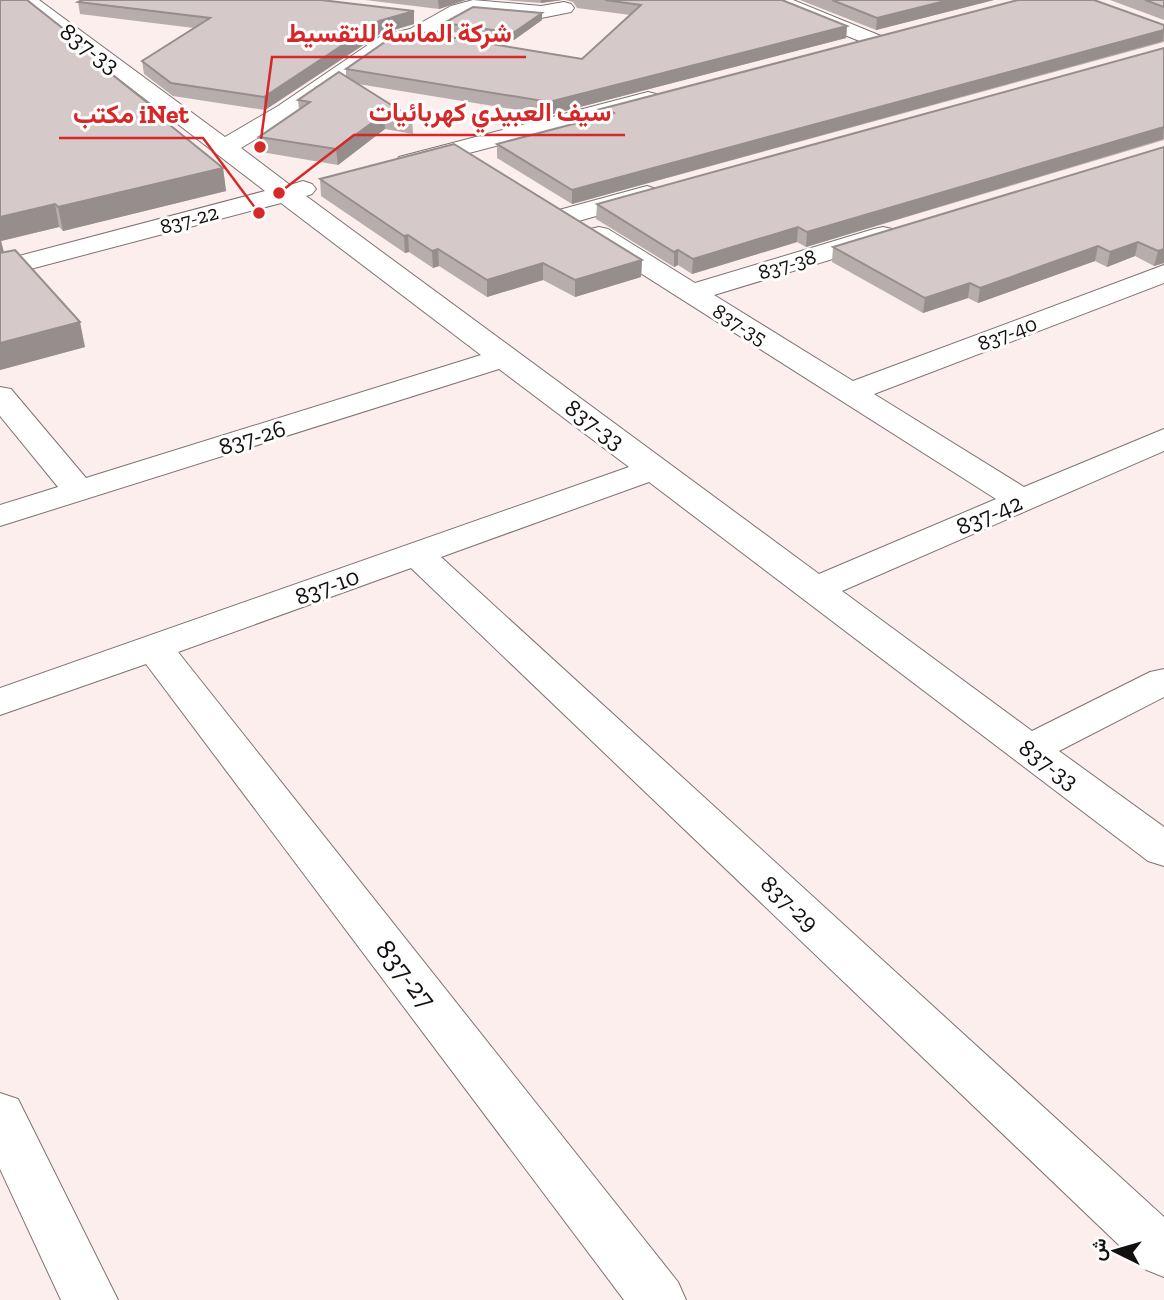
<svg xmlns="http://www.w3.org/2000/svg" width="1164" height="1300" font-family="'Zilla Slab',Vazirmatn,serif">
	<style>
		.lines { fill: none; stroke-linecap: round; stroke-linejoin: round }
		.street-casing { stroke: #7e7372; stroke-width: 2 }
		.street { fill: #fff; fill-rule: evenodd }
		.wall { fill: #b8adad }
		.shaded-wall { fill: #968d8d }
		.building { fill: #d6c9c9; stroke: #968d8d; stroke-width: 2 }
		.labels { text-anchor: middle; dominant-baseline: central; stroke-width: 6; stroke-linejoin: round; paint-order: stroke }
		.far-street-label { font-size: 21px; fill: #141010; stroke: #fefefe }
		.street-label { font-size: 24px; fill: #141010; stroke: #fefefe }
		.near-street-label { font-size: 28px; fill: #141010; stroke: #fefefe }
		.leader { fill: none; stroke: #d62828; stroke-width: 2.5 }
		.callout-dot { fill: #d62828; stroke: #fefefe; stroke-width: 2.5 }
		.callout-label { font-size: 26px; text-anchor: middle; font-weight: bold; fill: #d62828; stroke: #fefefe; stroke-width: 6; stroke-linejoin: round; paint-order: stroke }
	</style>
	<rect width="100%" height="100%" fill="#fbeeed"/>
	<g class="lines">
		<g class="street-casing">
			<path id="street" d="M 16,0 L 39,0 L 225,137 L 278,106 L 381,36 L 410,29 L 451,6 L 473,0 L 541,6 L 564,2 L 571,4 L 574,8 L 571,12 L 541,18 L 473,12 L 435,32 L 447,35 L 451,39 L 447,43 C 430,48 413,40 395,44 L 294,116 L 241,148 L 290,185 L 303,181 L 312,184 L 316,189 L 312,194 L 306,196 L 819,574 L 996,499 L 590,241 L 586,235 L 590,229 L 599,227 L 608,229 L 695,283 L 874,229 L 883,227 L 892,229 L 896,235 L 892,241 L 714,295 L 853,381 L 1164,265 L 1164,283 L 874,394 L 1024,487 L 1164,429 L 1164,451 L 842,591 L 1032,731 L 1150,672 L 1164,669 L 1164,697 L 1059,751 L 1164,827 L 1164,866 L 1148,861 L 649,482 L 441,557 L 1164,1217 L 1164,1277 L 1144,1269 L 411,568 L 178,652 L 678,1282 L 686,1300 L 624,1300 L 146,664 L 0,715 L 0,688 L 629,467 L 499,369 L 0,526 L 0,505 L 58,487 L 0,416 L 0,387 L 11,389 L 86,478 L 481,355 L 281,203 L 0,277 L 0,261 L 265,191 Z
				M 765,0 L 793,0 L 881,36 L 885,40 L 881,44 L 867,44 L 768,4 Z
				M 648,92 L 656,94 L 659,99 L 656,104 L 408,169 L 399,167 L 396,162 L 399,157 Z
				M 647,186 L 656,189 L 660,194 L 656,199 L 568,224 L 559,222 L 555,216 L 559,210 Z
				M 0,1093 L 18,1099 L 118,1300 L 61,1300 L 0,1169 Z"/>
		</g>
		<use href="#street" class="street"/>
	</g>
	<path class="wall" d="M 0,0 L 109,65 L 111,73 L 163,115 L 164,121 L 223,168 L 226,191 L 63,231 L 59,227 L 1,241 L 4,253 L 85,347 L 0,370 Z
		M 365,0 L 466,0 L 439,9 Z
		M 503,0 L 562,0 L 541,3 Z
		M 566,0 L 782,0 L 847,26 L 846,38 L 549,115 L 358,84 L 412,118 L 413,134 L 385,129 L 338,165 L 261,152 L 259,137 L 299,110 L 298,100 L 346,77 L 346,69 L 582,59 L 630,15 L 577,8 L 573,2 Z
		M 800,0 L 994,0 L 876,30 Z
		M 1110,0 L 1164,0 L 1164,20 Z
		M 78,2 L 414,11 L 414,24 L 380,34 L 265,110 L 173,96 L 144,74 L 142,61 L 194,28 L 80,14 Z
		M 542,13 L 542,20 L 514,40 L 444,31 L 444,23 Z
		M 1164,25 L 1164,42 L 572,204 L 497,158 L 497,144 L 597,118 L 597,110 Z
		M 1164,48 L 1164,140 L 806,247 L 797,242 L 692,274 L 678,265 L 674,267 L 596,219 L 597,204 Z
		M 1164,147 L 1164,263 L 1154,266 L 1135,256 L 1107,267 L 1095,261 L 978,303 L 968,298 L 923,313 L 832,262 L 833,247 Z
		M 320,179 L 642,260 L 641,277 L 575,297 L 543,280 L 487,297 L 439,266 L 433,268 L 409,252 L 405,253 L 321,196 Z"/>
	<path class="shaded-wall" d="M 438,0 L 466,0 L 439,9 Z
		M 541,0 L 562,0 L 541,3 Z
		M 949,0 L 994,0 L 876,30 L 877,18 Z
		M 414,11 L 414,24 L 380,34 L 265,110 L 264,97 L 379,21 Z
		M 542,13 L 542,20 L 514,40 L 513,33 Z
		M 847,26 L 846,38 L 549,115 L 549,102 Z
		M 1164,30 L 1163,41 L 572,204 L 572,190 Z
		M 384,114 L 385,129 L 338,165 L 336,149 Z
		M 1164,127 L 1163,139 L 806,247 L 807,232 Z
		M 223,168 L 226,191 L 63,231 L 58,207 Z
		M 55,204 L 59,227 L 1,241 L 5,257 L 0,260 L 0,217 Z
		M 798,227 L 797,242 L 692,274 L 693,259 Z
		M 408,235 L 409,252 L 405,253 L 404,236 Z
		M 1138,242 L 1135,256 L 1107,267 L 1110,252 Z
		M 1098,246 L 1095,261 L 978,303 L 980,288 Z
		M 438,249 L 439,266 L 433,268 L 432,251 Z
		M 1164,249 L 1164,263 L 1154,266 L 1158,251 Z
		M 678,250 L 678,265 L 674,267 L 674,252 Z
		M 642,260 L 641,277 L 575,297 L 575,280 Z
		M 543,263 L 543,280 L 487,297 L 487,280 Z
		M 970,283 L 968,298 L 923,313 L 925,298 Z
		M 80,322 L 85,347 L 0,370 L 0,343 Z"/>
	<path class="building" d="M 0,0 L 27,0 L 109,65 L 99,64 L 163,115 L 155,113 L 223,168 L 58,207 L 55,204 L 0,217 Z
		M 82,0 L 321,0 L 414,11 L 379,21 L 264,97 L 171,83 L 142,61 L 210,18 L 78,2 Z
		M 605,0 L 782,0 L 847,26 L 549,102 L 346,69 L 395,35 L 414,31 L 582,59 L 641,5 Z
		M 832,0 L 949,0 L 877,18 Z
		M 1018,0 L 1094,0 L 1164,25 L 1164,30 L 572,190 L 497,144 L 615,113 L 597,110 Z
		M 1145,0 L 1164,0 L 1164,7 Z
		M 473,7 L 542,13 L 513,33 L 444,23 Z
		M 1164,48 L 1164,127 L 807,232 L 798,227 L 693,259 L 678,250 L 674,252 L 597,204 Z
		M 339,72 L 412,118 L 384,114 L 336,149 L 259,137 L 310,102 L 298,100 Z
		M 454,144 L 642,260 L 575,280 L 543,263 L 487,280 L 438,249 L 432,251 L 408,235 L 404,236 L 320,179 Z
		M 1164,147 L 1164,249 L 1158,251 L 1138,242 L 1110,252 L 1098,246 L 980,288 L 970,283 L 925,298 L 833,247 Z
		M 15,250 L 80,322 L 0,343 L 0,253 Z"/>
	<g class="labels">
		<g class="far-street-label">
			<text transform="translate(189 219) rotate(-15)">837-22</text>
			<text transform="translate(787 264) rotate(-17)">837-38</text>
			<text transform="translate(740 324) rotate(32)">837-35</text>
			<text transform="translate(1007 333) rotate(-21)">837-40</text>
		</g>
		<g class="street-label">
			<text transform="translate(90 48) rotate(37)">837-33</text>
			<text transform="translate(595 424) rotate(37)">837-33</text>
			<text transform="translate(252 437) rotate(-17)">837-26</text>
			<text transform="translate(989 514) rotate(-23)">837-42</text>
			<text transform="translate(327 586) rotate(-20)">837-10</text>
			<text transform="translate(1049 764) rotate(37)">837-33</text>
			<text transform="translate(790 903) rotate(43)">837-29</text>
		</g>
		<g class="near-street-label">
			<text transform="translate(406 974) rotate(52)">837-27</text>
		</g>
	</g>
	<path class="leader" d="M260 147L272 57H526M279 193L354 135H625M259 213L203 138H59"/>
	<g class="callout-dot">
		<circle cx="260" cy="147" r="7"/>
		<circle cx="279" cy="193" r="7"/>
		<circle cx="259" cy="213" r="7"/>
	</g>
	<g class="callout-label">
		<text x="399" y="42">شركة الماسة للتقسيط</text>
		<text x="490" y="121">سيف العبيدي كهربائيات</text>
		<text x="131" y="123">مكتب iNet</text>
	</g>
	<g transform="translate(1115 1251) rotate(275)" stroke="#fefefe" stroke-width="5" paint-order="stroke">
	<path d="M0-5L12 26L0 18L-12 26Z" fill="#141010"/>
	<text y="-10" font-size="19" font-weight="bold" text-anchor="middle" fill="#141010">ش</text>
	</g>
</svg>
